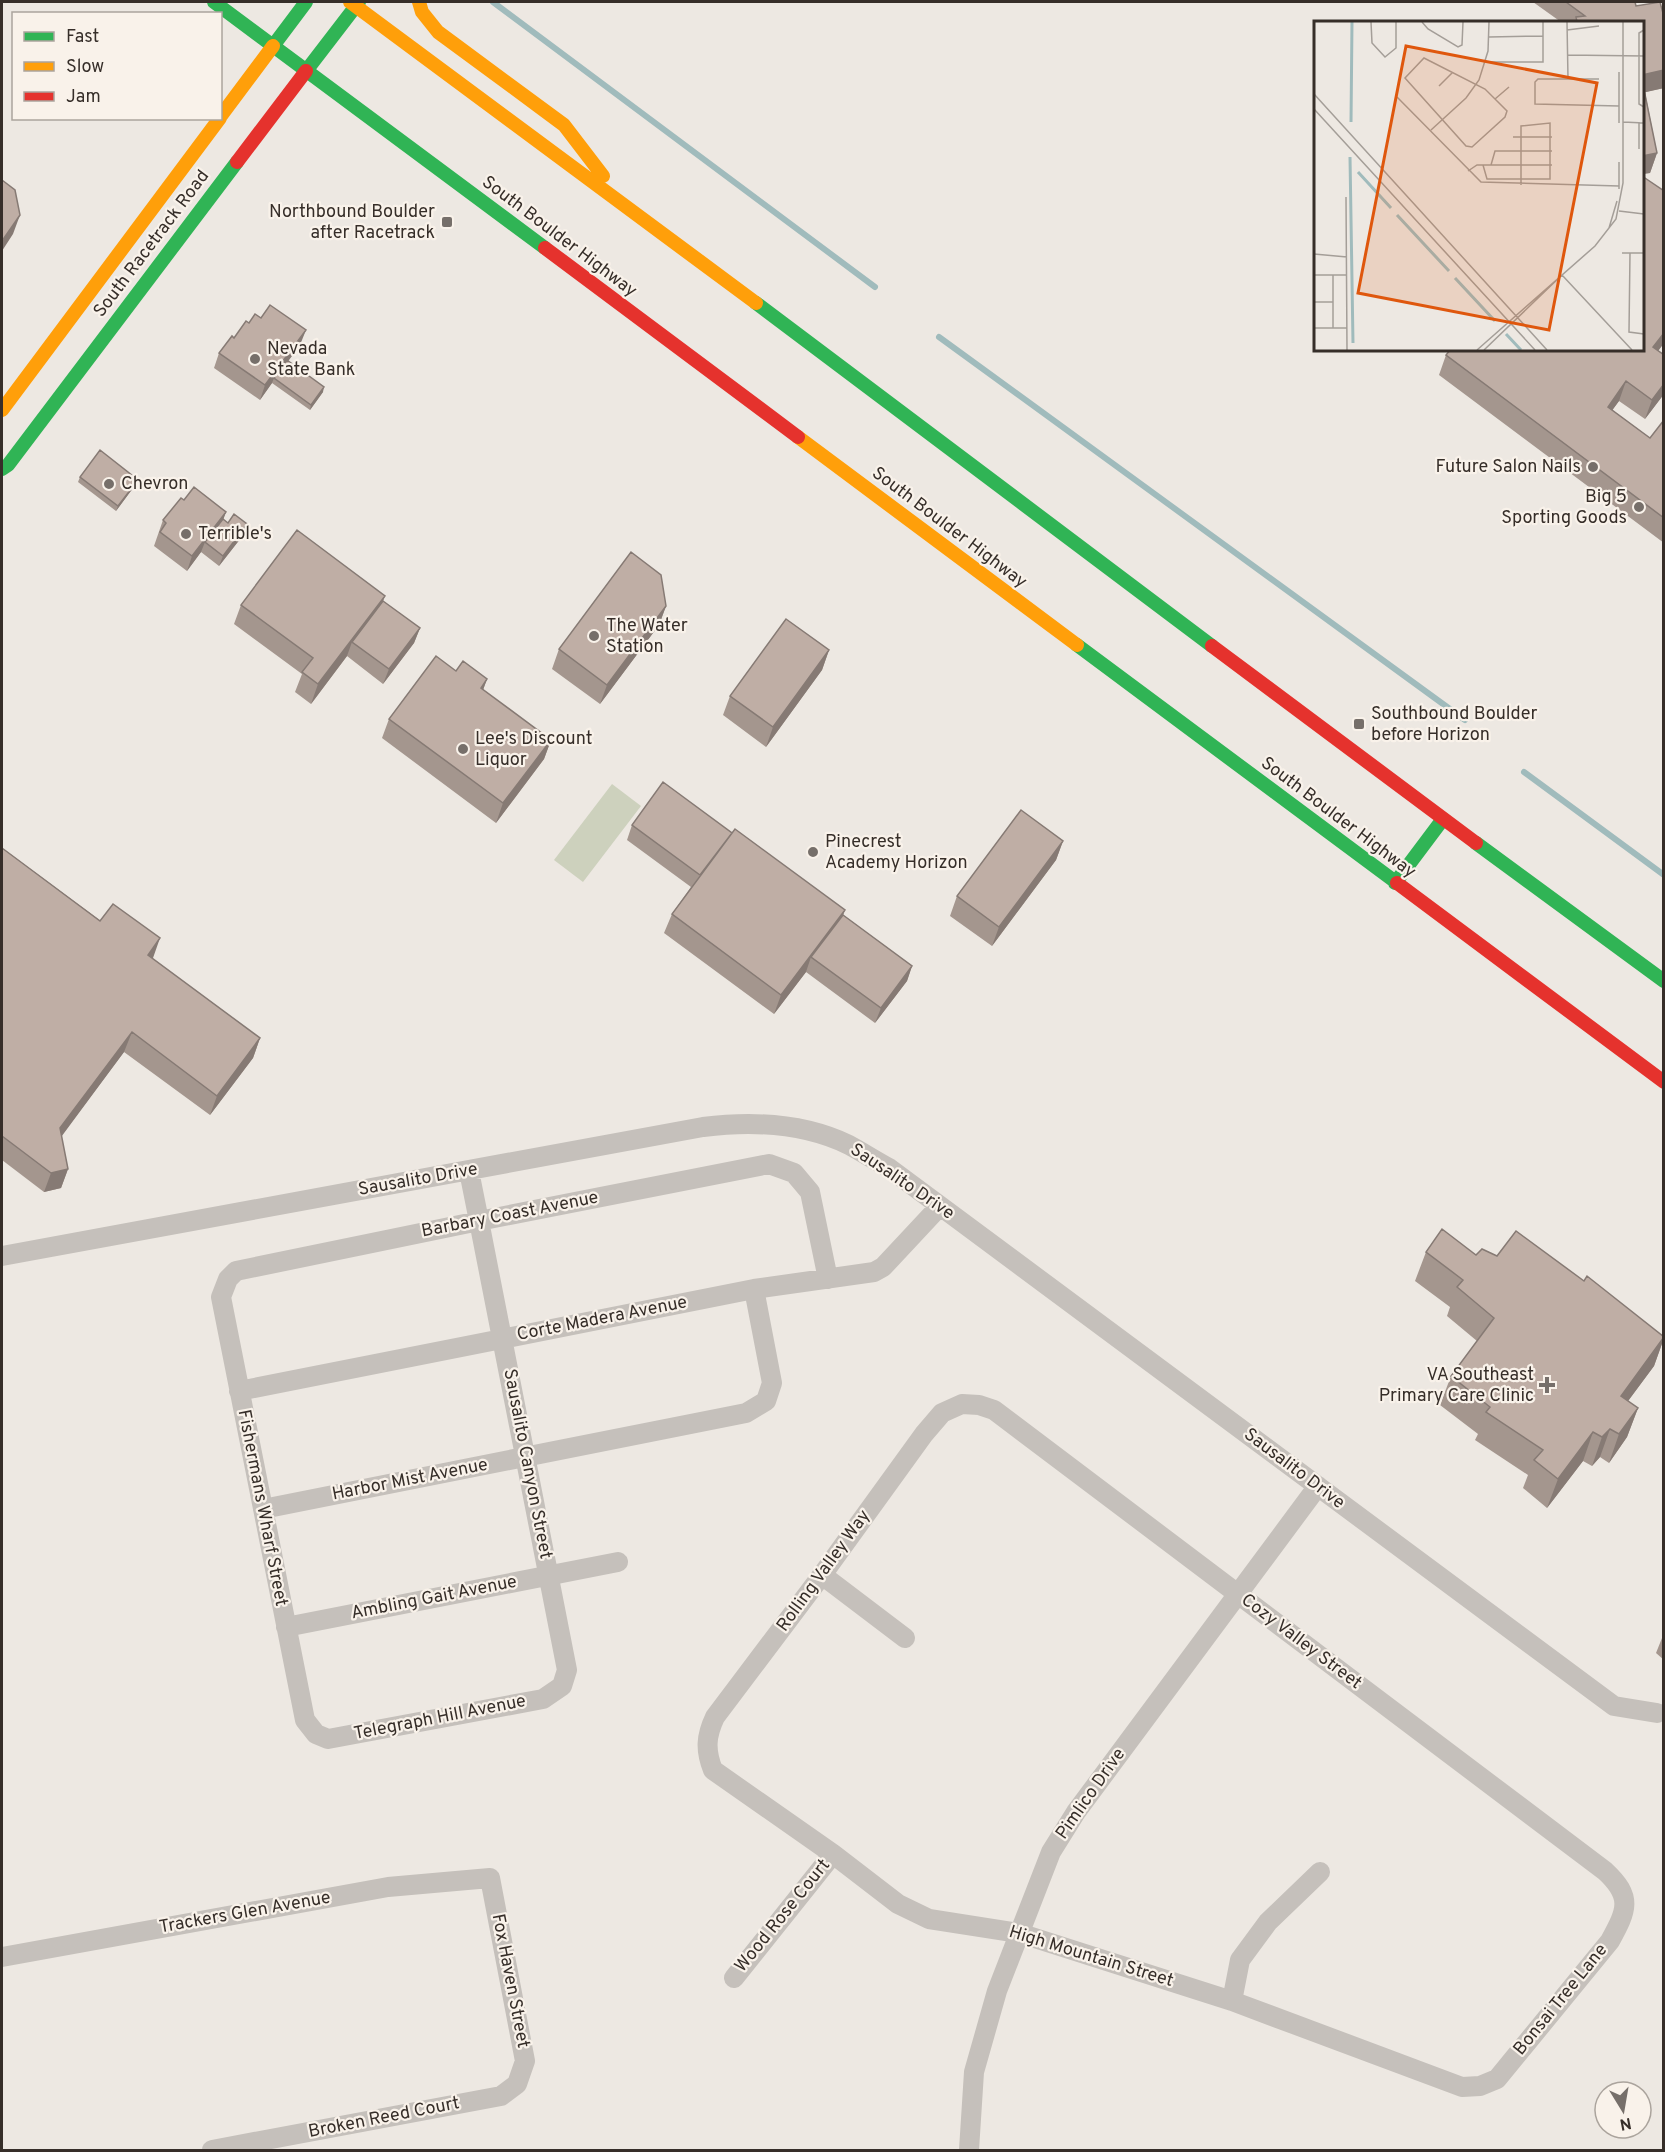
<svg xmlns="http://www.w3.org/2000/svg" width="1665" height="2152" font-family="Overpass,sans-serif">
	<style>
		.green { fill: #cdd1bd }
		.lines { fill: none; stroke-linecap: round; stroke-linejoin: round }
		.stream { stroke: #a0bbbc; stroke-width: 6 }
		.street { stroke: #c5c0bb; stroke-width: 20 }
		.fast { stroke: #30b455; stroke-width: 14 }
		.slow { stroke: #ff9f0a; stroke-width: 14 }
		.jam { stroke: #e5322d; stroke-width: 14 }
		.wall { fill: #a4968e }
		.shaded-wall { fill: #867a74 }
		.building { fill: #bfaea5; stroke: #867a74; stroke-width: 1.5 }
		.poi-dot { fill: #766f6a; stroke: #f9f2ea; stroke-width: 2 }
		.labels { text-anchor: middle; dominant-baseline: central; stroke-width: 4.5; stroke-linejoin: round; paint-order: stroke }
		.poi-label { font-size: 18px; fill: #362e29; stroke: #f9f2ea; text-anchor: start }
		.street-label { font-size: 18px; fill: #362e29; stroke: #f9f2ea }
		.inset-river { fill: none; stroke: #a0bbbc; stroke-width: 3 }
		.inset-road { fill: none; stroke: #a49e98; stroke-width: 1.5 }
		.view { fill: #df570d; fill-opacity: 0.15; stroke: #df570d; stroke-width: 3 }
		.inset-edge { fill: none; stroke: #362e29; stroke-width: 3 }
	</style>
	<rect width="100%" height="100%" fill="#ede8e2"/>
	<path class="green" d="M 612,784 L 641,806 L 583,882 L 554,860 Z"/>
	<g class="lines">
		<path class="stream" d="M 493,2 L 875,287
			M 939,337 L 1465,720
			M 1524,772 L 1664,875"/>
		<path class="street" d="M 469,1171 L 479,1221 L 567,1670 L 562,1686 L 543,1699 L 328,1739 L 316,1734 L 305,1720 L 221,1297 L 228,1279 L 236,1271 L 479,1221 L 769,1164 L 794,1173 L 810,1192 L 828,1279
			M 2,1256 C 235,1211 469,1171 703,1127 C 751,1121 804,1123 849,1145 C 862,1152 876,1161 889,1168 L 1614,1706 L 1657,1713
			M 239,1391 L 754,1289 L 874,1272 L 883,1267 L 940,1206
			M 962,1404 L 979,1405 L 994,1410 L 1605,1871 C 1633,1897 1627,1910 1610,1941 L 1497,2079 L 1480,2086 L 1462,2087 L 1232,2001 L 1019,1933 L 929,1919 L 898,1904 L 833,1854 L 713,1770 C 705,1750 706,1736 715,1717 L 822,1575 L 924,1434 L 942,1413 Z
			M 263,1509 L 746,1413 L 766,1401 L 772,1383 L 754,1289
			M 822,1575 L 905,1638
			M 286,1627 L 618,1562
			M 2,1957 L 388,1887 L 490,1878 L 525,2061 L 517,2084 L 501,2096 L 212,2150
			M 734,1978 L 833,1854
			M 1232,2001 L 1240,1960 L 1268,1922 L 1320,1872
			M 969,2150 L 974,2072 L 997,1991 L 1051,1852 L 1076,1812 L 1318,1486"/>
		<path class="fast" d="M 214,2 L 545,248
			M 273,46 L 306,2
			M 306,71 L 359,2
			M 756,303 L 1212,646
			M 2,469 L 8,465 L 237,162
			M 1077,645 L 1397,883
			M 1476,843 L 1664,981
			M 1395,883 L 1443,819"/>
		<path class="slow" d="M 350,2 L 756,303
			M 419,2 L 422,12 L 438,32 L 564,125 L 603,176
			M 220,117 L 273,46
			M 2,410 L 220,118
			M 798,437 L 1077,645"/>
		<path class="jam" d="M 237,162 L 306,71
			M 545,248 L 798,437
			M 1212,646 L 1476,843
			M 1397,883 L 1664,1082"/>
	</g>
	<path class="wall" d="M 1533,2 L 1635,2 L 1636,6 L 1660,2 L 1664,17 L 1664,88 L 1645,92 L 1657,153 L 1650,173 L 1642,174 L 1642,22 L 1561,22 Z
		M 1664,191 L 1664,343 L 1658,351 L 1664,394 L 1645,419 L 1619,401 L 1612,410 L 1650,438 L 1664,420 L 1664,543 L 1439,375 L 1446,355 Z
		M 249,323 L 300,345 L 288,361 L 323,392 L 310,410 L 272,383 L 260,400 L 214,368 L 219,353 Z
		M 80,477 L 136,484 L 116,511 L 78,482 Z
		M 184,500 L 226,512 L 223,519 L 228,523 L 247,524 L 244,534 L 219,566 L 201,552 L 187,571 L 154,546 L 163,520 Z
		M 383,601 L 420,628 L 414,643 L 383,684 L 347,656 L 311,704 L 295,692 L 302,674 L 234,624 L 241,605 Z
		M 666,606 L 659,625 L 600,704 L 552,669 L 559,649 Z
		M 829,650 L 822,670 L 766,747 L 723,715 L 730,696 Z
		M 456,671 L 487,679 L 483,690 L 551,740 L 544,759 L 496,823 L 382,738 L 389,719 Z
		M 632,825 L 843,915 L 912,966 L 907,981 L 875,1023 L 806,972 L 774,1014 L 664,933 L 672,914 L 691,887 L 627,840 Z
		M 1063,841 L 1056,860 L 992,946 L 950,916 L 957,896 Z
		M 2,848 L 260,1038 L 253,1058 L 210,1115 L 124,1052 L 61,1136 L 68,1169 L 61,1188 L 44,1192 L 2,1160 Z
		M 1426,1252 L 1497,1256 L 1584,1281 L 1664,1338 L 1654,1366 L 1628,1401 L 1638,1408 L 1627,1437 L 1609,1463 L 1600,1457 L 1592,1466 L 1583,1461 L 1547,1508 L 1523,1488 L 1528,1475 L 1475,1440 L 1478,1434 L 1440,1405 L 1451,1376 L 1477,1341 L 1447,1316 L 1450,1307 L 1415,1281 Z
		M 1664,1633 L 1664,1660 L 1656,1653 Z"/>
	<path class="shaded-wall" d="M 1664,70 L 1664,88 L 1642,93 L 1642,75 Z
		M 1657,153 L 1650,173 L 1642,174 L 1642,156 Z
		M 20,215 L 13,234 L 2,251 L 2,241 Z
		M 306,330 L 300,345 L 275,379 L 274,378 L 272,383 L 260,400 L 265,385 Z
		M 1664,333 L 1664,343 L 1646,367 L 1653,347 Z
		M 1626,381 L 1619,401 L 1601,426 L 1608,407 Z
		M 1664,384 L 1664,394 L 1645,419 L 1652,400 Z
		M 324,387 L 323,392 L 310,410 L 311,405 Z
		M 138,480 L 136,484 L 116,511 L 118,506 Z
		M 226,512 L 221,526 L 205,542 L 201,552 L 187,571 L 192,556 Z
		M 247,524 L 244,534 L 219,566 L 223,556 Z
		M 385,596 L 378,615 L 352,642 L 347,656 L 311,704 L 318,684 Z
		M 666,606 L 659,625 L 600,704 L 607,685 Z
		M 420,628 L 414,643 L 383,684 L 389,669 Z
		M 829,650 L 822,670 L 766,747 L 773,727 Z
		M 487,679 L 480,698 L 481,688 Z
		M 551,740 L 544,759 L 496,823 L 503,803 Z
		M 1063,841 L 1056,860 L 992,946 L 999,927 Z
		M 845,910 L 838,930 L 811,957 L 806,972 L 774,1014 L 781,995 Z
		M 160,938 L 153,958 L 141,974 L 148,955 Z
		M 912,966 L 907,981 L 875,1023 L 881,1008 Z
		M 132,1032 L 124,1052 L 53,1148 L 60,1128 Z
		M 260,1038 L 253,1058 L 210,1115 L 217,1096 Z
		M 68,1169 L 61,1188 L 44,1192 L 51,1173 Z
		M 1664,1338 L 1654,1366 L 1611,1424 L 1621,1396 Z
		M 1638,1408 L 1627,1437 L 1609,1463 L 1619,1434 Z
		M 1610,1429 L 1600,1457 L 1592,1466 L 1602,1437 Z
		M 1593,1432 L 1583,1461 L 1547,1508 L 1558,1479 Z"/>
	<path class="building" d="M 1566,2 L 1635,2 L 1636,6 L 1660,2 L 1664,17 L 1664,70 L 1642,75 L 1642,22 L 1577,22 L 1576,17 L 1585,16 Z
		M 1642,80 L 1657,153 L 1642,156 Z
		M 1642,176 L 1664,191 L 1664,333 L 1653,347 L 1664,355 L 1664,384 L 1652,400 L 1626,381 L 1608,407 L 1650,438 L 1664,420 L 1664,518 L 1446,355 L 1450,350 L 1642,350 Z
		M 2,180 L 15,190 L 20,215 L 2,241 Z
		M 270,305 L 306,330 L 265,385 L 219,353 L 232,336 L 234,338 L 246,321 L 249,323 L 255,314 L 261,318 Z
		M 287,360 L 324,387 L 311,405 L 274,378 Z
		M 100,450 L 138,480 L 118,506 L 80,477 Z
		M 194,487 L 226,512 L 192,556 L 160,532 L 166,523 L 163,520 L 181,498 L 184,500 Z
		M 234,514 L 247,524 L 223,556 L 205,542 L 223,519 L 228,523 Z
		M 297,530 L 385,596 L 318,684 L 302,672 L 313,658 L 241,605 Z
		M 631,552 L 661,575 L 666,606 L 607,685 L 559,649 Z
		M 383,601 L 420,628 L 389,669 L 352,642 Z
		M 786,619 L 829,650 L 773,727 L 730,696 Z
		M 436,656 L 456,671 L 463,661 L 487,679 L 481,688 L 551,740 L 503,803 L 389,719 Z
		M 663,782 L 732,833 L 700,875 L 632,825 Z
		M 1021,810 L 1063,841 L 999,927 L 957,896 Z
		M 735,829 L 845,910 L 781,995 L 672,914 Z
		M 2,848 L 100,921 L 113,904 L 160,938 L 148,955 L 260,1038 L 217,1096 L 132,1032 L 60,1128 L 68,1169 L 51,1173 L 2,1136 Z
		M 843,915 L 912,966 L 881,1008 L 811,957 Z
		M 1442,1229 L 1476,1255 L 1482,1249 L 1497,1256 L 1516,1231 L 1584,1281 L 1587,1276 L 1664,1337 L 1621,1396 L 1638,1408 L 1619,1434 L 1610,1429 L 1602,1437 L 1593,1432 L 1558,1479 L 1534,1460 L 1543,1450 L 1486,1412 L 1490,1407 L 1451,1376 L 1494,1318 L 1457,1287 L 1463,1280 L 1426,1252 Z"/>
	<g class="poi-dot">
		<rect x="441" y="216" width="12" height="12" rx="3"/>
		<circle cx="255" cy="359" r="6"/>
		<circle cx="1593" cy="467" r="6"/>
		<circle cx="109" cy="484" r="6"/>
		<circle cx="1639" cy="507" r="6"/>
		<circle cx="186" cy="534" r="6"/>
		<circle cx="594" cy="636" r="6"/>
		<rect x="1353" y="718" width="12" height="12" rx="3"/>
		<circle cx="463" cy="749" r="6"/>
		<circle cx="813" cy="852" r="6"/>
		<path d="M1544 1376h6v6h6v6h-6v6h-6v-6h-6v-6h6z"/>
	</g>
	<g class="labels">
		<g class="poi-label">
			<text x="435" y="212" text-anchor="end">Northbound Boulder<tspan x="435" dy="21">after Racetrack</tspan></text>
			<text x="267" y="349">Nevada<tspan x="267" dy="21">State Bank</tspan></text>
			<text x="1581" y="467" text-anchor="end">Future Salon Nails</text>
			<text x="121" y="484">Chevron</text>
			<text x="1627" y="497" text-anchor="end">Big 5<tspan x="1627" dy="21">Sporting Goods</tspan></text>
			<text x="198" y="534">Terrible's</text>
			<text x="606" y="626">The Water<tspan x="606" dy="21">Station</tspan></text>
			<text x="1371" y="714">Southbound Boulder<tspan x="1371" dy="21">before Horizon</tspan></text>
			<text x="475" y="739">Lee's Discount<tspan x="475" dy="21">Liquor</tspan></text>
			<text x="825" y="842">Pinecrest<tspan x="825" dy="21">Academy Horizon</tspan></text>
			<text x="1534" y="1375" text-anchor="end">VA Southeast<tspan x="1534" dy="21">Primary Care Clinic</tspan></text>
		</g>
		<g class="street-label">
			<text transform="translate(559 237) rotate(37)">South Boulder Highway</text>
			<text transform="translate(152 244) rotate(-53)">South Racetrack Road</text>
			<text transform="translate(949 528) rotate(37)">South Boulder Highway</text>
			<text transform="translate(1338 818) rotate(37)">South Boulder Highway</text>
			<text transform="translate(418 1180) rotate(-10)">Sausalito Drive</text>
			<text transform="translate(902 1182) rotate(34)">Sausalito Drive</text>
			<text transform="translate(510 1215) rotate(-11)">Barbary Coast Avenue</text>
			<text transform="translate(602 1319) rotate(-11)">Corte Madera Avenue</text>
			<text transform="translate(527 1464) rotate(79)">Sausalito Canyon Street</text>
			<text transform="translate(1294 1469) rotate(37)">Sausalito Drive</text>
			<text transform="translate(410 1480) rotate(-11)">Harbor Mist Avenue</text>
			<text transform="translate(262 1508) rotate(79)">Fishermans Wharf Street</text>
			<text transform="translate(824 1571) rotate(-54)">Rolling Valley Way</text>
			<text transform="translate(434 1598) rotate(-11)">Ambling Gait Avenue</text>
			<text transform="translate(1301 1642) rotate(37)">Cozy Valley Street</text>
			<text transform="translate(440 1718) rotate(-11)">Telegraph Hill Avenue</text>
			<text transform="translate(1091 1794) rotate(-55)">Pimlico Drive</text>
			<text transform="translate(245 1913) rotate(-10)">Trackers Glen Avenue</text>
			<text transform="translate(783 1916) rotate(-51)">Wood Rose Court</text>
			<text transform="translate(1091 1957) rotate(17)">High Mountain Street</text>
			<text transform="translate(510 1981) rotate(79)">Fox Haven Street</text>
			<text transform="translate(1561 2000) rotate(-51)">Bonsai Tree Lane</text>
			<text transform="translate(384 2118) rotate(-11)">Broken Reed Court</text>
		</g>
	</g>
	<g transform="translate(1314 21)">
		<rect width="330" height="330" fill="#ede8e2"/>
		<path class="inset-river" d="M 37,101 L 38,1M 36,136 L 39,322M 44,151 L 77,187M 83,194 L 135,250M 141,257 L 181,300M 192,313 L 207,329"/>
		<path class="inset-road" d="M 57,1 L 58,22 L 71,36 L 82,27 L 82,1M 108,1 L 114,8 L 144,26 L 148,24 L 149,1M 253,1 L 254,58M 253,9 L 285,5M 330,9 L 325,12 L 325,83 L 330,86M 175,16 L 229,15M 253,34 L 330,35M 110,37 L 171,68 L 193,90 L 191,96 L 158,126 L 152,125 L 91,57 ZM 172,41 L 229,41 L 229,1M 285,58 L 224,58 L 221,61 L 221,83 L 305,85M 125,65 L 138,52M 0,73 L 233,329M 83,76 L 167,161 L 305,165M 181,78 L 195,66M 0,88 L 221,329M 309,101 L 330,102M 325,101 L 325,128M 305,102 L 305,51M 117,109 L 152,77 L 165,59 L 174,30 L 175,1M 199,116 L 238,116M 169,144 L 173,158 L 236,158 L 236,102 L 207,105 L 207,164M 177,144 L 181,130 L 238,130M 154,150 L 163,144 L 238,144M 305,168 L 305,141M 32,176 L 33,329M 305,190 L 330,193M 295,207 L 303,180M 308,232 L 330,232M 316,232 L 315,311 L 330,313M 0,233 L 33,236M 0,254 L 33,254M 19,254 L 19,307M 248,254 L 318,329M 0,281 L 19,281M 0,307 L 33,307M 163,329 L 281,225 L 302,198 L 309,162 L 309,1M 170,329 L 248,254"/>
		<path class="view" d="M 92,25 L 283,62 L 235,309 L 44,272 Z"/>
		<rect width="330" height="330" class="inset-edge"/>
	</g>
	<rect width="1665" height="2152" fill="none" stroke="#362e29" stroke-width="6"/>
	<rect x="12" y="12" width="210" height="108" fill="#f9f2ea" stroke="#aba49d" stroke-width="1.5"/>
	<rect x="24" y="32" width="30" height="9" fill="#30b455" stroke="#aba49d" stroke-width="1.5"/>
	<text x="66" y="42" font-size="18" fill="#362e29">Fast</text>
	<rect x="24" y="62" width="30" height="9" fill="#ff9f0a" stroke="#aba49d" stroke-width="1.5"/>
	<text x="66" y="72" font-size="18" fill="#362e29">Slow</text>
	<rect x="24" y="92" width="30" height="9" fill="#e5322d" stroke="#aba49d" stroke-width="1.5"/>
	<text x="66" y="102" font-size="18" fill="#362e29">Jam</text>
	<g transform="translate(1623 2110) rotate(169)"><circle r="28" fill="#f9f2ea" stroke="#aba49d" stroke-width="1.5"/>
	<path d="M0-4.5L10 22L0 15L-10 22Z" fill="#766f6a"/>
	<text y="-9" font-size="16" font-weight="bold" text-anchor="middle" fill="#362e29">N</text>
	</g>
</svg>
